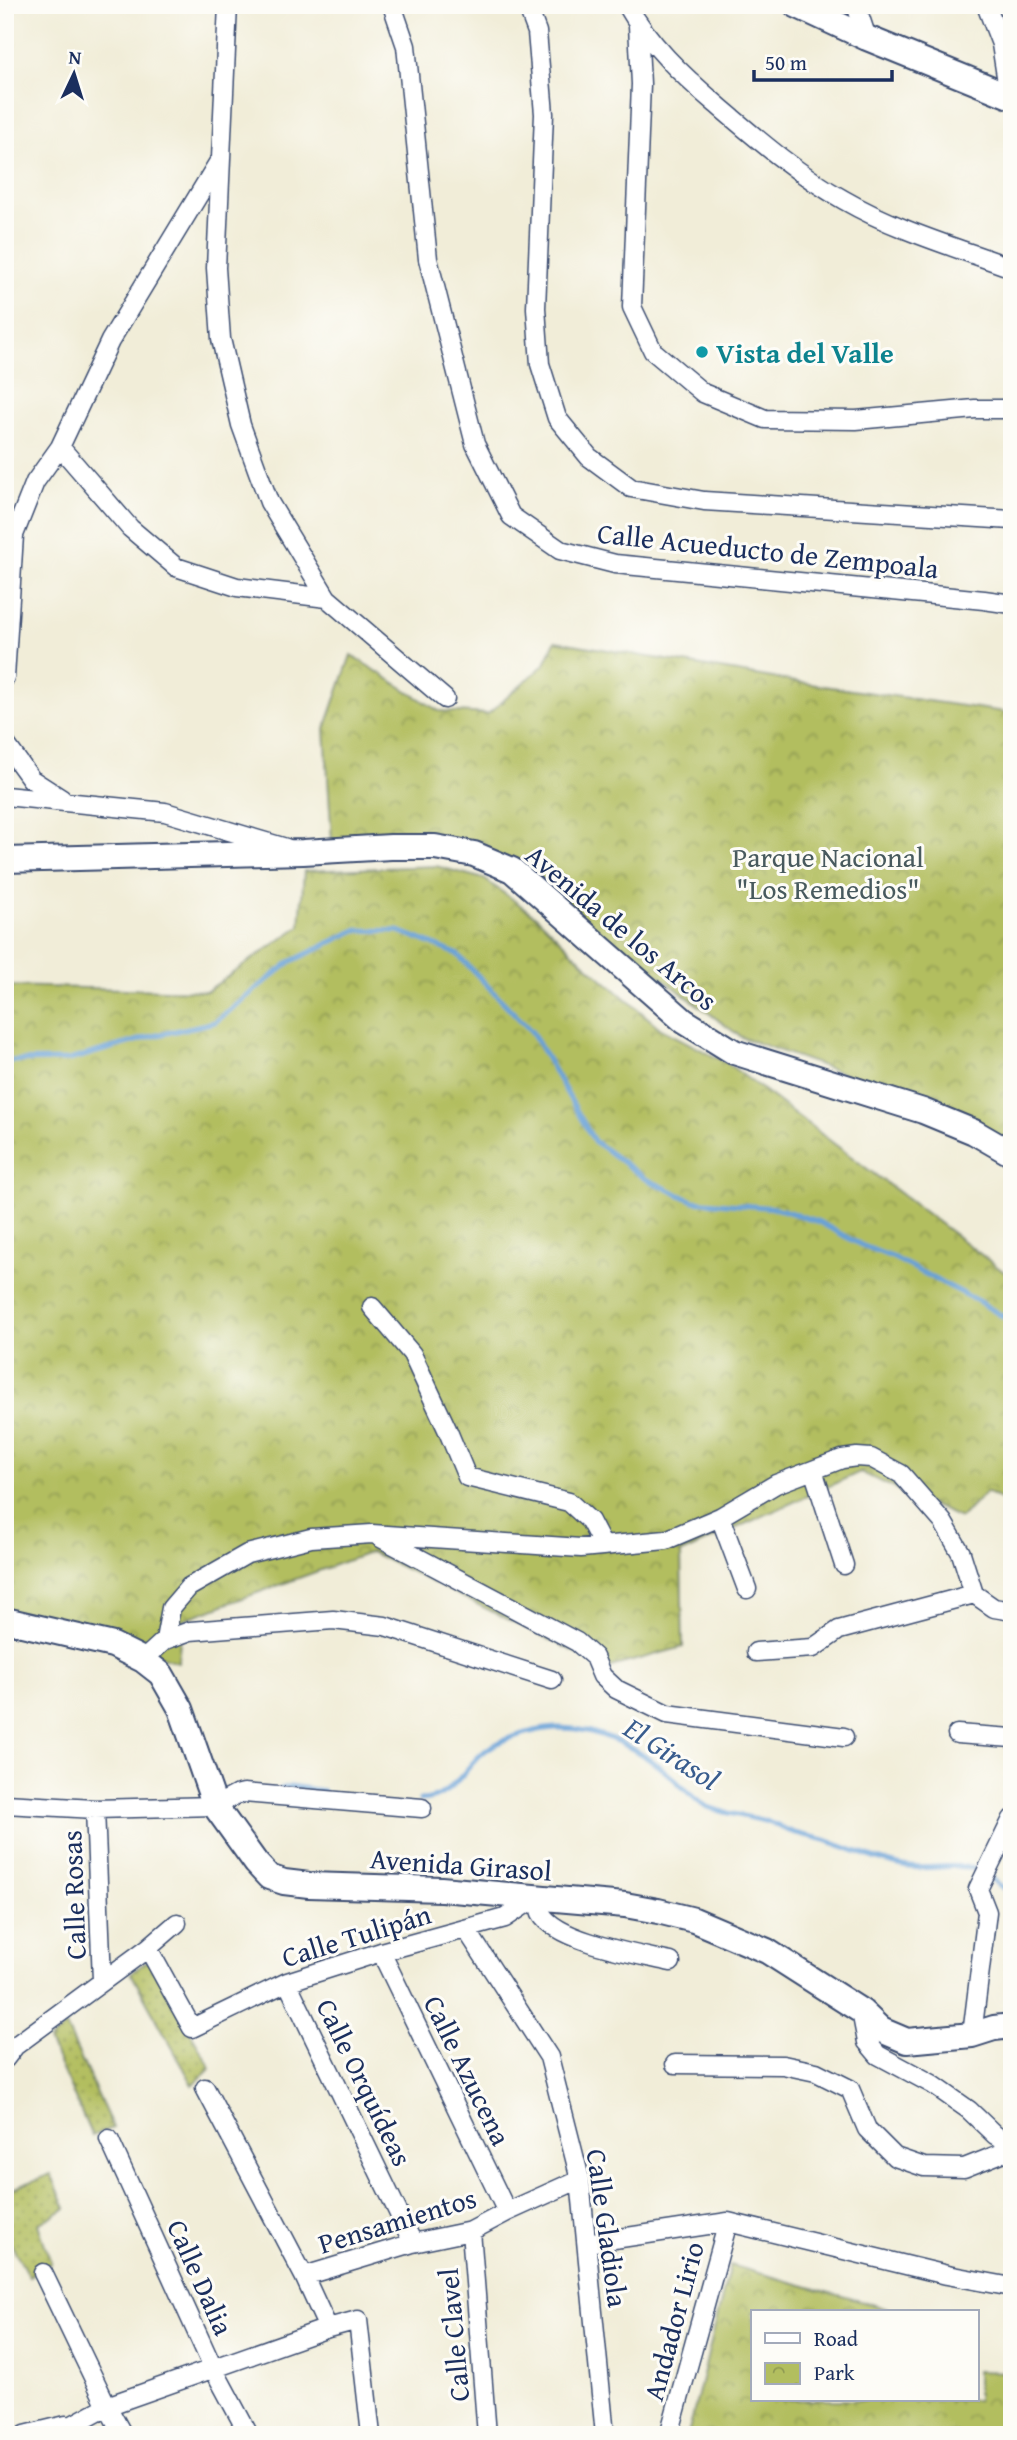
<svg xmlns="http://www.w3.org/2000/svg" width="1017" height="2440" font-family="'Gentium Book Plus',serif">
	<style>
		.grass { fill: url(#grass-dots); stroke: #66765e; stroke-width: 2 }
		.park { fill: url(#park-crowns); stroke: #66765e; stroke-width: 2 }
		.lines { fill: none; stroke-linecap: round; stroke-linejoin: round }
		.stream { stroke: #67a1d7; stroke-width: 5 }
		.street-casing { stroke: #3b4c70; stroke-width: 21 }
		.secondary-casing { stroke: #3b4c70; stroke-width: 28 }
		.street { stroke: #fff; stroke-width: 18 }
		.secondary { stroke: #fff; stroke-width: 24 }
		.culture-dot { fill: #0f9aa8; stroke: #fdfcf7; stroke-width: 2.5 }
		.labels { text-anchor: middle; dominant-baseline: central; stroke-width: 6; stroke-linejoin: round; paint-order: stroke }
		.culture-label { font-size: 28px; font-weight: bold; fill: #0d838f; stroke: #fdfcf7; text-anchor: start }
		.street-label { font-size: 28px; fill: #1b2f5e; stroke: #fdfcf7 }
		.park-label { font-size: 28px; fill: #485a5e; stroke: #fdfcf7 }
		.water-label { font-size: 30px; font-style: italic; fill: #395d8e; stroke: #fdfcf7 }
	</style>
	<defs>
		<pattern id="grass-dots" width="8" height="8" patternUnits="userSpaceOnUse" patternTransform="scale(1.75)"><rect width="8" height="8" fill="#b2be5f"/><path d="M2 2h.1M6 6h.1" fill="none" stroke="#909b52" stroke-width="1.8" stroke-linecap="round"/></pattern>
		<pattern id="park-crowns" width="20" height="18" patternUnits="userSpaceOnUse" patternTransform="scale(1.75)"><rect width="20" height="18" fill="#b2be5f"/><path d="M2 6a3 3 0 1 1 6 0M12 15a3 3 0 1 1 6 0" fill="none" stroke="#909b52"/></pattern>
	</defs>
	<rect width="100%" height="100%" fill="#fdfcf7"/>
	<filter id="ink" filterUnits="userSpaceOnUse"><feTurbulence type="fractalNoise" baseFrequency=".0143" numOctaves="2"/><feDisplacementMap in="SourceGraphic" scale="14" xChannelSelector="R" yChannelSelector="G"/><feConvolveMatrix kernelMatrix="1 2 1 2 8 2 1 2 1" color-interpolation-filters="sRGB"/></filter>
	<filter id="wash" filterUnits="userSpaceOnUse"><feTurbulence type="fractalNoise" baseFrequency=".00686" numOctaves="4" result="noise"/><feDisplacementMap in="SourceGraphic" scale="28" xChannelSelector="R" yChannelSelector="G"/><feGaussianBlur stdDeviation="1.57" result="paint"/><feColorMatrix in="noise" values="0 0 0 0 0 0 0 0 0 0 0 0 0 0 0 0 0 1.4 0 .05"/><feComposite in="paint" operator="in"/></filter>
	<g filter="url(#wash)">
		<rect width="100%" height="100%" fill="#f1edd8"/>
		<path class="grass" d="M 149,1960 L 211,2068 L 193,2085 L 131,1973 Z
			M 66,2026 L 113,2128 L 92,2136 L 49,2041 Z
			M 51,2174 L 66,2208 L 38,2224 L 51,2263 L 29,2277 L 5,2233 L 5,2183 L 12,2189 Z"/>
		<path class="park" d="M 555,641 L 796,682 L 1012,713 L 1012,1153 L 882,1087 L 741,1037 L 482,844 L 332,842 L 325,729 L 351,655 L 439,711 L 488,714 L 545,664 Z
			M 436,866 L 484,879 L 537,917 L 583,962 L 661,1029 L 727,1063 L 1012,1278 L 1012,1505 L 986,1492 L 960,1518 L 860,1472 L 681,1553 L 683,1647 L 607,1668 L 371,1552 L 182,1620 L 178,1662 L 84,1634 L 5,1615 L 5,986 L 207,991 L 300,926 L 304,871 Z
			M 730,2265 L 878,2306 L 894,2312 L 753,2312 L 753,2400 L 977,2400 L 977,2371 L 1012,2372 L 1012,2435 L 688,2435 Z"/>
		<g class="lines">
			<path class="stream" d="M 5,1061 L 69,1060 L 153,1036 L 215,1022 L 290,962 L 356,930 L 399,931 L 457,954 L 532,1032 L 594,1141 L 644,1178 L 693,1201 L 776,1208 L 819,1222 L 861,1245 L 894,1258 L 978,1301 L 1012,1322
				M 281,1789 L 290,1786 L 323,1791
				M 420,1800 C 454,1800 465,1763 489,1748 C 504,1738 537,1729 555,1728 C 599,1726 642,1750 674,1779 C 685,1789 693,1799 706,1806 C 723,1814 749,1816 768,1822 C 776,1825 784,1829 792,1832 C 804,1836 817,1837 828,1841 C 854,1850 882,1863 909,1867 C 930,1870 952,1863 973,1868 C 992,1872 996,1887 1012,1893"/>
		</g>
	</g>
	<g filter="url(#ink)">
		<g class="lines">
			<g class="street-casing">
				<path id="street" d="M 228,5 L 216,268 L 221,339 L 241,425 L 269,502 L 327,598 L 445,699
					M 392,5 L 406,46 L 428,259 L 475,444 L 511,516 L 560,550 L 615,564 L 984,600 L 1012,604
					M 527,5 L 537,32 L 544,114 L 536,308 L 540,364 L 557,418 L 589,457 L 631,488 L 704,501 L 1012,520
					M 627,5 C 649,44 682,75 716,104 C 756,138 797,174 844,200 C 896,230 955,247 1012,268
					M 856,5 L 867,38
					M 986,5 L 1001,44 L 1009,95
					M 638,25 L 641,84 L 632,307 L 653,351 L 703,393 L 765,419 L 856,420 L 975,409 L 1012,409
					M 60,447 L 130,528 L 176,567 L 237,587 L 327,598
					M 5,677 L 14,535 L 35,482 L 60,447 L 110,341 L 218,163
					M 5,743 L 31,779 L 62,799
					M 5,796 L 165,812 L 286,848
					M 372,1307 L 412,1354 L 447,1429 L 467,1477 L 569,1502 L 590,1521 L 603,1546
					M 813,1470 L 844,1565
					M 720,1517 L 747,1589
					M 379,1537 L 577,1642 L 594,1657 L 602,1676 L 616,1689 L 667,1714 L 844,1737
					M 165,1640 L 171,1608 L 189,1587 L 247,1554 L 311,1538 L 372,1534 L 581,1548 L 666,1540 L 720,1517 L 776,1484 L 842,1459 L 857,1457 L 871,1458 L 901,1474 L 943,1522 L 961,1553 L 974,1594 L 994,1608 L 1012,1611
					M 756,1652 L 813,1648 L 839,1630 L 974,1594
					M 143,1660 L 165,1640 L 190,1631 L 333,1620 L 385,1626 L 552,1680
					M 957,1734 L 1012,1738
					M 5,1804 L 95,1809 L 215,1806 L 236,1795 L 244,1793 L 422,1808
					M 95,1809 L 102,1980
					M 466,1929 L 549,2057 L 580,2179 L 605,2435
					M 148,1948 L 192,2028 L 287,1982 L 381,1952 L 505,1918 L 536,1897 C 538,1902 539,1908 541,1913 C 557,1942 641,1955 671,1962
					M 381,1952 L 507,2212
					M 287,1982 L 413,2243
					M 861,2011 L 867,2042 L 878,2055 L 932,2084 L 969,2110 L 995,2135 L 1012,2145
					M 972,2035 L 987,1912 L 978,1889 L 1012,1819
					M 5,2059 L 15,2046 L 148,1948 L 177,1923
					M 675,2064 L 783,2065 L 816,2072 L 850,2089 L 867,2129 L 895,2157 L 924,2167 L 964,2168 L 1012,2149
					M 205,2088 L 304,2276 L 328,2328
					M 109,2139 L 213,2368 L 249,2435
					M 471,2231 L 487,2435
					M 587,2243 L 728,2222 L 947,2275 L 1012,2287
					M 43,2273 L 107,2406 L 123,2435
					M 304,2276 L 413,2243 L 471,2231 L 507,2212 L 580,2179
					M 5,2434 L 7,2435
					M 25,2435 L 66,2425
					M 54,2435 L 107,2406 L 328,2328 L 358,2320 L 371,2435
					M 669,2435 L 728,2222"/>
			</g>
			<g class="secondary-casing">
				<path id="secondary" d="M 796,5 L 867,38 L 1012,97
					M 5,860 L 303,852 L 391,847 L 435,847 L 474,854 L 512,870 L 684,1021 L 734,1052 L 923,1111 L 974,1132 L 1012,1154
					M 5,1620 L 113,1645 L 143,1660 L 161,1674 L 181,1709 L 215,1806 L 256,1863 L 269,1877 L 284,1882 L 309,1885 L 441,1889 L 625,1905 L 658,1911 L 694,1920 L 767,1951 L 861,2011 L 881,2030 L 907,2041 L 972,2035 L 994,2028 L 1012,2026"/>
			</g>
			<use href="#street" class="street"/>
			<use href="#secondary" class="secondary"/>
		</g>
	</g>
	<circle class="culture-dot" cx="702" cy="352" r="7"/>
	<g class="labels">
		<g class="culture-label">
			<text x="716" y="352">Vista del Valle</text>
		</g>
		<g class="street-label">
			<text transform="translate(768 550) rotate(6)">Calle Acueducto de Zempoala</text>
			<text transform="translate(622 927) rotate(40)">Avenida de los Arcos</text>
			<text transform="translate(461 1864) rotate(4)">Avenida Girasol</text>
			<text transform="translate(73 1895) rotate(-92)">Calle Rosas</text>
			<text transform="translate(356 1935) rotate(-17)">Calle Tulipán</text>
			<text transform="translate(468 2070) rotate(64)">Calle Azucena</text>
			<text transform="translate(365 2082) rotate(64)">Calle Orquídeas</text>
			<text transform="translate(397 2220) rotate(-17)">Pensamientos</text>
			<text transform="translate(608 2228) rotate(82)">Calle Gladiola</text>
			<text transform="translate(201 2277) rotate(66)">Calle Dalia</text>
			<text transform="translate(673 2321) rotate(-75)">Andador Lirio</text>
			<text transform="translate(453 2335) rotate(-95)">Calle Clavel</text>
		</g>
		<g class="park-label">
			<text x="828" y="856">Parque Nacional<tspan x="828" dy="32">"Los Remedios"</tspan></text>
		</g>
		<g class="water-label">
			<text transform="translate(672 1753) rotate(33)">El Girasol</text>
		</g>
	</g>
	<rect width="1017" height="2440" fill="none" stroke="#fdfcf7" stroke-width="28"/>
	<rect x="751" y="2310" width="228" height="91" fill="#fdfcf7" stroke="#a3aaba" stroke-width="2"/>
	<rect x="765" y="2333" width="35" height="10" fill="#ffffff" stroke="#a3aaba" stroke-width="2"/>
	<text x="814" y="2346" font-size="21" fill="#1b2f5e">Road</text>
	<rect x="765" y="2363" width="35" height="21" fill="url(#park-crowns)" stroke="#a3aaba" stroke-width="2"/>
	<text x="814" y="2380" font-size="21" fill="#1b2f5e">Park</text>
	<g transform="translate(74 74) rotate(4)" stroke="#fdfcf7" stroke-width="5" paint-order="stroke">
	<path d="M0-5L12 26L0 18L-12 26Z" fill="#1b2f5e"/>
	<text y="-10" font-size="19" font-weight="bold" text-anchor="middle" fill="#1b2f5e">N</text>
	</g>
	<path d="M754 70v10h138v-10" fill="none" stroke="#1b2f5e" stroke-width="3.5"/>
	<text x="765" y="70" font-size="21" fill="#1b2f5e" stroke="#fdfcf7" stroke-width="5" paint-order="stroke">50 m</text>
</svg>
